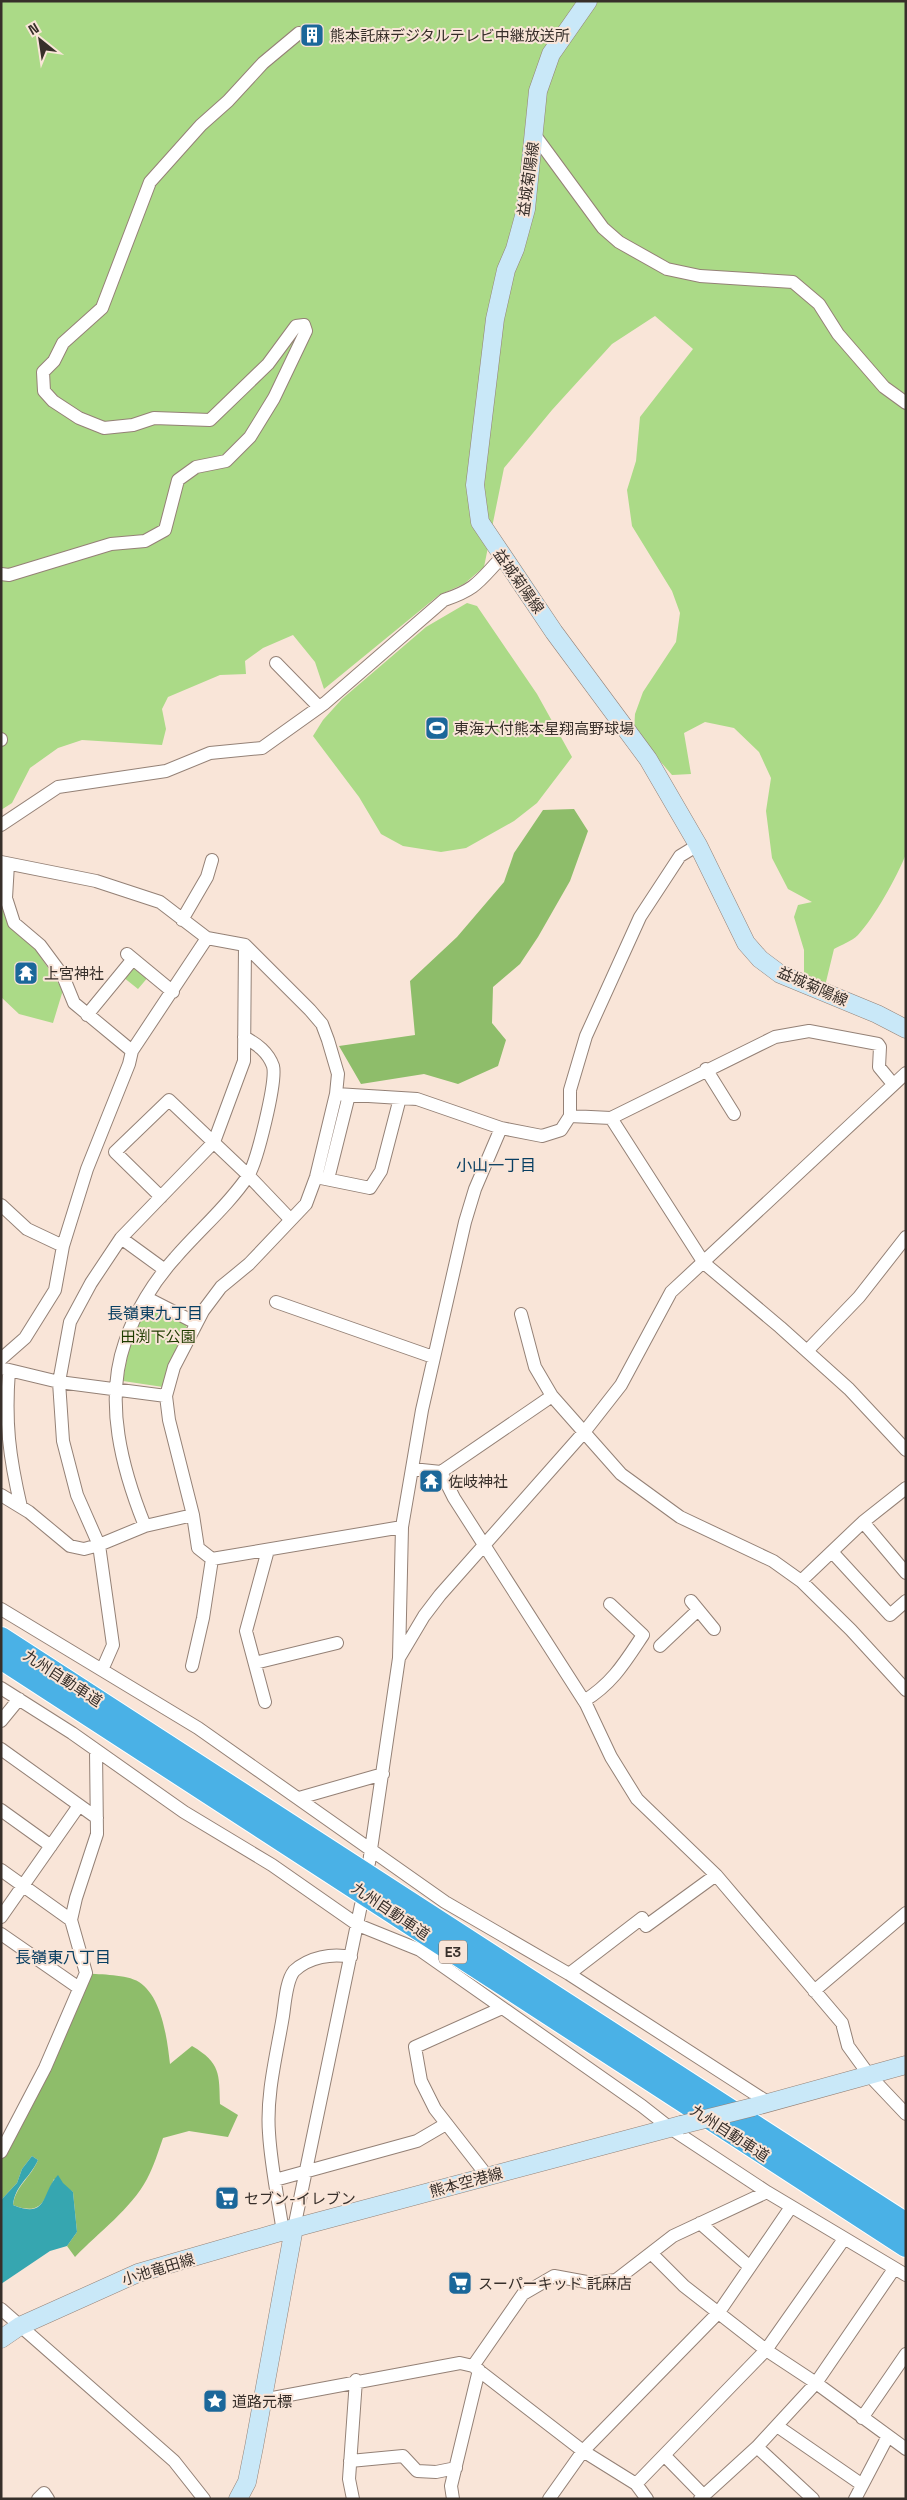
<svg xmlns="http://www.w3.org/2000/svg" width="907" height="2500" font-family="'Space Grotesk','Noto Sans JP',sans-serif">
	<style>
		.green { fill: #abda87 }
		.forest { fill: #8ebd6a }
		.water { fill: #36a6b0 }
		.lines { fill: none; stroke-linecap: round; stroke-linejoin: round }
		.street-casing { stroke: #948176; stroke-width: 14 }
		.secondary-casing { stroke: #948176; stroke-width: 19 }
		.highway-casing { stroke: #fff; stroke-width: 24 }
		.street { stroke: #fff; stroke-width: 12 }
		.secondary { stroke: #c9e8f8; stroke-width: 18 }
		.highway { stroke: #4ab1e6; stroke-width: 22 }
		.secondary-bridge-casing { stroke: #948176; stroke-width: 19; stroke-linecap: butt }
		.secondary-bridge { stroke: #c9e8f8; stroke-width: 18 }
		.labels { text-anchor: middle; dominant-baseline: central; stroke-width: 4; stroke-linejoin: round; paint-order: stroke }
		.shield { fill: #f9e5d8; stroke: #71665e; stroke-width: 1 }
		.shield-label { font-size: 14px; font-weight: bold; fill: #372f2a }
		.poi-label { font-size: 15px; fill: #372f2a; stroke: #f9e5d8; text-anchor: start }
		.street-label { font-size: 15px; fill: #372f2a; stroke: #f9e5d8 }
		.park-label { font-size: 15px; fill: #1f3c00; stroke: #f9e5d8 }
		.neighbourhood-label { font-size: 16px; fill: #083e61; stroke: #f9e5d8 }
	</style>
	<rect width="100%" height="100%" fill="#f9e5d8"/>
	<path class="green" d="M 1,1 L 906,1 L 906,854 C 897,877 874,918 858,935 C 852,941 841,945 834,949 L 825,986 L 804,980 L 804,950 L 794,917 L 798,905 L 812,902 L 788,889 L 772,858 L 766,811 L 771,778 L 759,752 L 734,728 L 705,722 L 684,733 L 691,774 L 672,775 L 634,731 L 635,714 L 643,692 L 676,642 L 680,613 L 672,591 L 632,526 L 627,490 L 636,461 L 640,417 L 693,349 L 655,316 L 612,344 L 552,410 L 504,468 L 484,567 L 464,584 L 439,595 L 324,689 L 315,662 L 293,635 L 263,648 L 245,661 L 246,674 L 220,675 L 168,697 L 162,709 L 166,729 L 162,745 L 82,740 L 58,748 L 30,768 L 12,803 L 1,810 Z
		M 467,603 L 477,606 L 537,694 L 572,757 L 537,803 L 514,821 L 466,848 L 441,852 L 403,846 L 381,834 L 359,797 L 313,736 L 323,720 L 342,699 L 426,627 Z
		M 1,866 L 2,900 L 63,990 L 53,1023 L 19,1014 L 1,997 Z
		M 134,963 L 149,976 L 138,989 L 123,977 Z
		M 153,1306 L 186,1325 L 187,1329 L 163,1387 L 123,1381 C 126,1363 134,1313 153,1306 Z"/>
	<path class="forest" d="M 574,809 L 588,831 L 570,881 L 538,937 L 520,964 L 493,987 L 492,1023 L 506,1040 L 498,1066 L 458,1084 L 424,1074 L 361,1084 L 339,1046 L 415,1035 L 410,981 L 457,937 L 504,882 L 514,853 L 543,810 Z
		M 86,1973 C 101,1975 126,1974 139,1982 C 162,1997 167,2038 170,2064 L 192,2046 C 221,2063 219,2074 220,2104 L 238,2115 L 228,2137 L 189,2131 L 163,2138 C 158,2152 154,2166 147,2179 C 131,2209 99,2232 75,2257 L 67,2246 L 77,2232 L 73,2192 L 54,2179 C 44,2202 41,2216 13,2205 C 16,2185 30,2179 38,2160 L 32,2156 L 22,2169 L 17,2183 L 1,2200 L 1,2152 Z"/>
	<path class="water" d="M 32,2156 L 38,2160 C 30,2178 15,2185 13,2205 C 49,2220 41,2192 58,2175 L 63,2183 L 73,2192 L 77,2232 L 67,2246 L 50,2251 L 1,2284 L 1,2200 L 17,2183 L 22,2169 Z"/>
	<g class="lines">
		<g class="street-casing">
			<path id="street" d="M 534,134 L 603,228 L 619,242 L 667,269 L 700,276 L 793,282 L 819,304 L 838,334 L 884,387 L 906,403
				M 1,574 L 9,575 L 111,544 L 145,541 L 165,530 L 178,480 L 196,467 L 226,461 L 250,437 L 274,398 L 306,331 L 304,325 L 296,326 L 268,364 L 210,420 L 154,418 L 133,425 L 104,428 L 79,418 L 53,401 L 44,391 L 43,372 L 54,361 L 63,343 L 102,308 L 150,182 L 201,125 L 228,101 L 263,63 L 299,33
				M 276,663 L 319,707
				M 1,739 L 1,740
				M 1,825 L 58,787 L 166,771 L 210,753 L 262,748 L 325,703 L 444,600 C 477,589 479,581 502,557
				M 1,862 L 96,881 L 160,902 L 207,938 L 245,945 L 310,1010 L 322,1024 L 328,1040 L 338,1074 L 336,1094 L 316,1177 L 306,1204 L 249,1264 L 221,1287 L 203,1311 L 174,1367 L 166,1396 L 169,1420 L 193,1515 L 198,1548 L 212,1559 L 402,1527
				M 8,864 L 6,898 L 14,923 L 40,945 L 63,976 L 74,1003 L 132,1051
				M 182,920 L 207,877 L 212,860
				M 127,954 L 173,992
				M 87,1015 L 133,959
				M 706,1069 L 734,1114
				M 336,1094 L 417,1099 L 501,1128 L 542,1136 L 561,1130 L 570,1116 L 611,1118 L 775,1037 L 809,1031 L 878,1044 L 880,1047 L 879,1067 L 893,1084
				M 570,1116 L 570,1090 L 586,1036 L 640,917 L 680,856 L 698,845
				M 611,1118 L 704,1263 L 780,1327 L 849,1389 L 906,1450
				M 316,1177 L 370,1188 L 381,1171 L 400,1098
				M 328,1179 L 349,1095
				M 161,1197 L 115,1152 L 169,1100 L 248,1175 L 290,1219
				M 1,1205 L 27,1229 L 63,1246
				M 121,1238 L 165,1270
				M 147,1298 L 196,1323
				M 276,1302 L 433,1357
				M 521,1314 L 535,1367 L 552,1396
				M 807,1351 L 859,1297 L 906,1237
				M 1,1359 L 25,1338 L 55,1290 L 63,1246 L 87,1169 L 129,1064 L 132,1051 L 207,938
				M 1,1368 L 59,1382 L 166,1396
				M 9,1370 C 5,1422 9,1456 21,1507
				M 412,1469 L 441,1472 L 552,1396 L 621,1474 L 680,1517 L 773,1561 L 801,1581 L 851,1630 L 906,1690
				M 441,1472 L 454,1498 L 586,1704 L 611,1757 L 637,1799 L 716,1875 L 842,2023 L 848,2046 L 869,2075 L 906,2114
				M 1,1495 L 29,1512 L 70,1546 L 84,1549 L 99,1545 L 145,1526 L 193,1515
				M 863,1522 L 906,1573
				M 145,1526 C 122,1469 104,1402 125,1342 C 135,1312 154,1281 175,1258 C 199,1230 228,1206 248,1176 C 257,1162 277,1081 273,1066 C 268,1052 257,1044 244,1037
				M 833,1553 L 890,1615 L 906,1601
				M 801,1581 L 863,1522 L 906,1488
				M 691,1601 L 714,1629
				M 1,1609 L 198,1728 L 445,1902 L 569,1974 L 769,2103
				M 660,1646 L 697,1611
				M 399,1658 L 424,1616 L 440,1595 L 585,1431 L 621,1385 L 671,1292 L 906,1073
				M 255,1663 L 337,1643
				M 192,1666 L 203,1618 L 212,1559
				M 102,1670 L 113,1645 L 99,1545 L 77,1495 L 63,1441 L 59,1382 L 70,1322 L 91,1283 L 121,1238 L 214,1142 L 244,1061 L 245,945
				M 1,1688 L 72,1733 L 184,1812 L 272,1865 L 358,1925 L 420,1950 L 642,2106 L 670,2128 L 767,2192 L 906,2275
				M 584,1701 C 613,1683 625,1662 643,1635 L 610,1604
				M 265,1702 L 246,1631 L 268,1550
				M 1,1721 L 19,1699
				M 1,1749 L 97,1818
				M 299,1798 L 383,1774
				M 1,1810 L 51,1846
				M 369,1863 L 399,1658 L 402,1527 L 422,1410 L 465,1222 L 475,1189 L 501,1128
				M 1,1870 L 71,1920
				M 1,1917 L 78,1807
				M 1,1934 L 79,1988
				M 569,1974 L 642,1918 L 646,1926 L 716,1875
				M 814,1991 L 906,1913
				M 1,2152 L 45,2068 L 86,1973 L 71,1920 L 76,1898 L 97,1834 L 96,1751
				M 488,2177 L 435,2109 L 421,2081 L 415,2047 L 502,2008
				M 275,2180 L 417,2141 L 446,2124
				M 700,2223 L 750,2267
				M 294,2228 L 361,1905
				M 283,2232 C 278,2199 271,2166 269,2133 C 266,2094 277,2053 283,2016 C 285,2003 286,1981 294,1971 C 309,1957 332,1953 351,1957
				M 651,2253 L 673,2236 L 767,2192
				M 1,2309 L 174,2461 L 204,2499
				M 473,2366 L 523,2294 L 554,2276 L 592,2283 L 616,2280 L 651,2253 L 684,2286 L 766,2350 L 816,2383 L 906,2449
				M 262,2400 L 460,2363 L 473,2366 L 583,2451 L 636,2484 L 647,2499
				M 862,2418 L 906,2354
				M 777,2426 L 861,2484
				M 757,2447 L 813,2499
				M 665,2456 L 704,2496
				M 350,2461 L 403,2456 L 417,2471 L 436,2472 L 456,2468
				M 636,2484 L 766,2350 L 844,2239
				M 38,2499 L 44,2493 L 48,2499
				M 353,2499 L 349,2479 L 356,2380
				M 453,2499 L 451,2486 L 479,2370
				M 549,2499 L 583,2451 L 719,2312 L 791,2207
				M 700,2499 L 757,2447 L 816,2383 L 894,2269
				M 855,2499 L 888,2436"/>
		</g>
		<g class="secondary-casing">
			<path id="secondary" d="M 588,1 L 551,54 L 538,91 L 526,209 L 515,249 L 506,270 L 495,319 L 475,485 L 480,522 L 554,632 L 648,759 L 698,845 L 746,943 L 760,959 L 780,974 L 877,1014 L 906,1029
				M 753,2107 L 906,2065
				M 1,2339 L 20,2326 L 138,2273 L 294,2228 L 681,2125
				M 238,2499 L 247,2482 L 254,2447 L 294,2228"/>
		</g>
		<g class="highway-casing">
			<path id="highway" d="M 1,1638 L 906,2224
				M 1,1658 L 906,2246"/>
		</g>
		<use href="#street" class="street"/>
		<use href="#secondary" class="secondary"/>
		<use href="#highway" class="highway"/>
		<g class="secondary-bridge-casing">
			<path id="secondary-bridge" d="M 681,2125 L 753,2107"/>
		</g>
		<use href="#secondary-bridge" class="secondary-bridge"/>
	</g>
	<defs>
		<g id="building-square" transform="scale(1.25)"><rect x="-9" y="-9" width="18" height="18" rx="4" fill="#1b679a" stroke="#f9e5d8"/><path d="M-4-6H4V6H1V3H-1V6H-4ZM-2.5-4.3h1.7v1.8h-1.7ZM.8-4.3h1.7v1.8H.8ZM-2.5-1h1.7V.8h-1.7ZM.8-1h1.7V.8H.8Z" fill="#fff"/></g>
		<g id="stadium-square" transform="scale(1.25)"><rect x="-9" y="-9" width="18" height="18" rx="4" fill="#1b679a" stroke="#f9e5d8"/><path d="M0-5a6.5 5 0 1 0 0 10a6.5 5 0 1 0 0-10ZM-3.5-1.8h7v3.6h-7Z" fill="#fff"/></g>
		<g id="temple-square" transform="scale(1.25)"><rect x="-9" y="-9" width="18" height="18" rx="4" fill="#1b679a" stroke="#f9e5d8"/><path d="M0-6L5-2H3V0L6.5 2.5H4V6H1.5V3h-3V6H-4V2.5H-6.5L-3 0V-2H-5Z" fill="#fff"/></g>
		<g id="supermarket-square" transform="scale(1.25)"><rect x="-9" y="-9" width="18" height="18" rx="4" fill="#1b679a" stroke="#f9e5d8"/><path d="M-6-5.5h2.5l.6 2H6L4.5 2H-2.5L-4.4-4H-6ZM-1.5 3.2a1.3 1.3 0 1 0 .1 0ZM3 3.2a1.3 1.3 0 1 0 .1 0Z" fill="#fff"/></g>
		<g id="sight-square" transform="scale(1.25)"><rect x="-9" y="-9" width="18" height="18" rx="4" fill="#1b679a" stroke="#f9e5d8"/><path d="M0-6L1.8-2.2L6-1.7L2.9 1.2L3.7 5.4L0 3.3L-3.7 5.4L-2.9 1.2L-6-1.7L-1.8-2.2Z" fill="#fff"/></g>
	</defs>
	<g fill-rule="evenodd">
		<use href="#building-square" x="312" y="35"/>
		<use href="#stadium-square" x="437" y="728"/>
		<use href="#temple-square" x="26" y="973"/>
		<use href="#temple-square" x="431" y="1481"/>
		<use href="#supermarket-square" x="227" y="2198"/>
		<use href="#supermarket-square" x="460" y="2283"/>
		<use href="#sight-square" x="215" y="2401"/>
	</g>
	<g class="labels">
		<rect class="shield" x="439" y="1940.5" width="28" height="23" rx="4"/>
		<g class="shield-label">
			<text x="453" y="1952">E3</text>
		</g>
		<g class="poi-label">
			<text x="330" y="35">熊本託麻デジタルテレビ中継放送所</text>
			<text x="454" y="728">東海大付熊本星翔高野球場</text>
			<text x="44" y="973">上宮神社</text>
			<text x="448" y="1481">佐岐神社</text>
			<text x="244" y="2198">セブン-イレブン</text>
			<text x="478" y="2283">スーパーキッド 託麻店</text>
			<text x="232" y="2401">道路元標</text>
		</g>
		<g class="street-label">
			<text transform="translate(528 179) rotate(-82)">益城菊陽線</text>
			<text transform="translate(519 581) rotate(55)">益城菊陽線</text>
			<text transform="translate(813 986) rotate(24)">益城菊陽線</text>
			<text transform="translate(63 1678) rotate(33)">九州自動車道</text>
			<text transform="translate(391 1911) rotate(34)">九州自動車道</text>
			<text transform="translate(730 2133) rotate(33)">九州自動車道</text>
			<text transform="translate(466 2182) rotate(-15)">熊本空港線</text>
			<text transform="translate(158 2269) rotate(-17)">小池竜田線</text>
		</g>
		<g class="park-label">
			<text x="158" y="1336">田渕下公園</text>
		</g>
		<g class="neighbourhood-label">
			<text x="496" y="1165">小山一丁目</text>
			<text x="155" y="1313">長嶺東九丁目</text>
			<text x="63" y="1957">長嶺東八丁目</text>
		</g>
	</g>
	<rect width="907" height="2500" fill="none" stroke="#372f2a" stroke-width="5"/>
	<g transform="translate(40 40) rotate(330)" stroke="#f9e5d8" stroke-width="4" paint-order="stroke">
	<path d="M0-4L9 19L0 12L-9 19Z" fill="#372f2a"/>
	<text y="-8" font-size="14" font-weight="bold" text-anchor="middle" fill="#372f2a">N</text>
	</g>
</svg>
